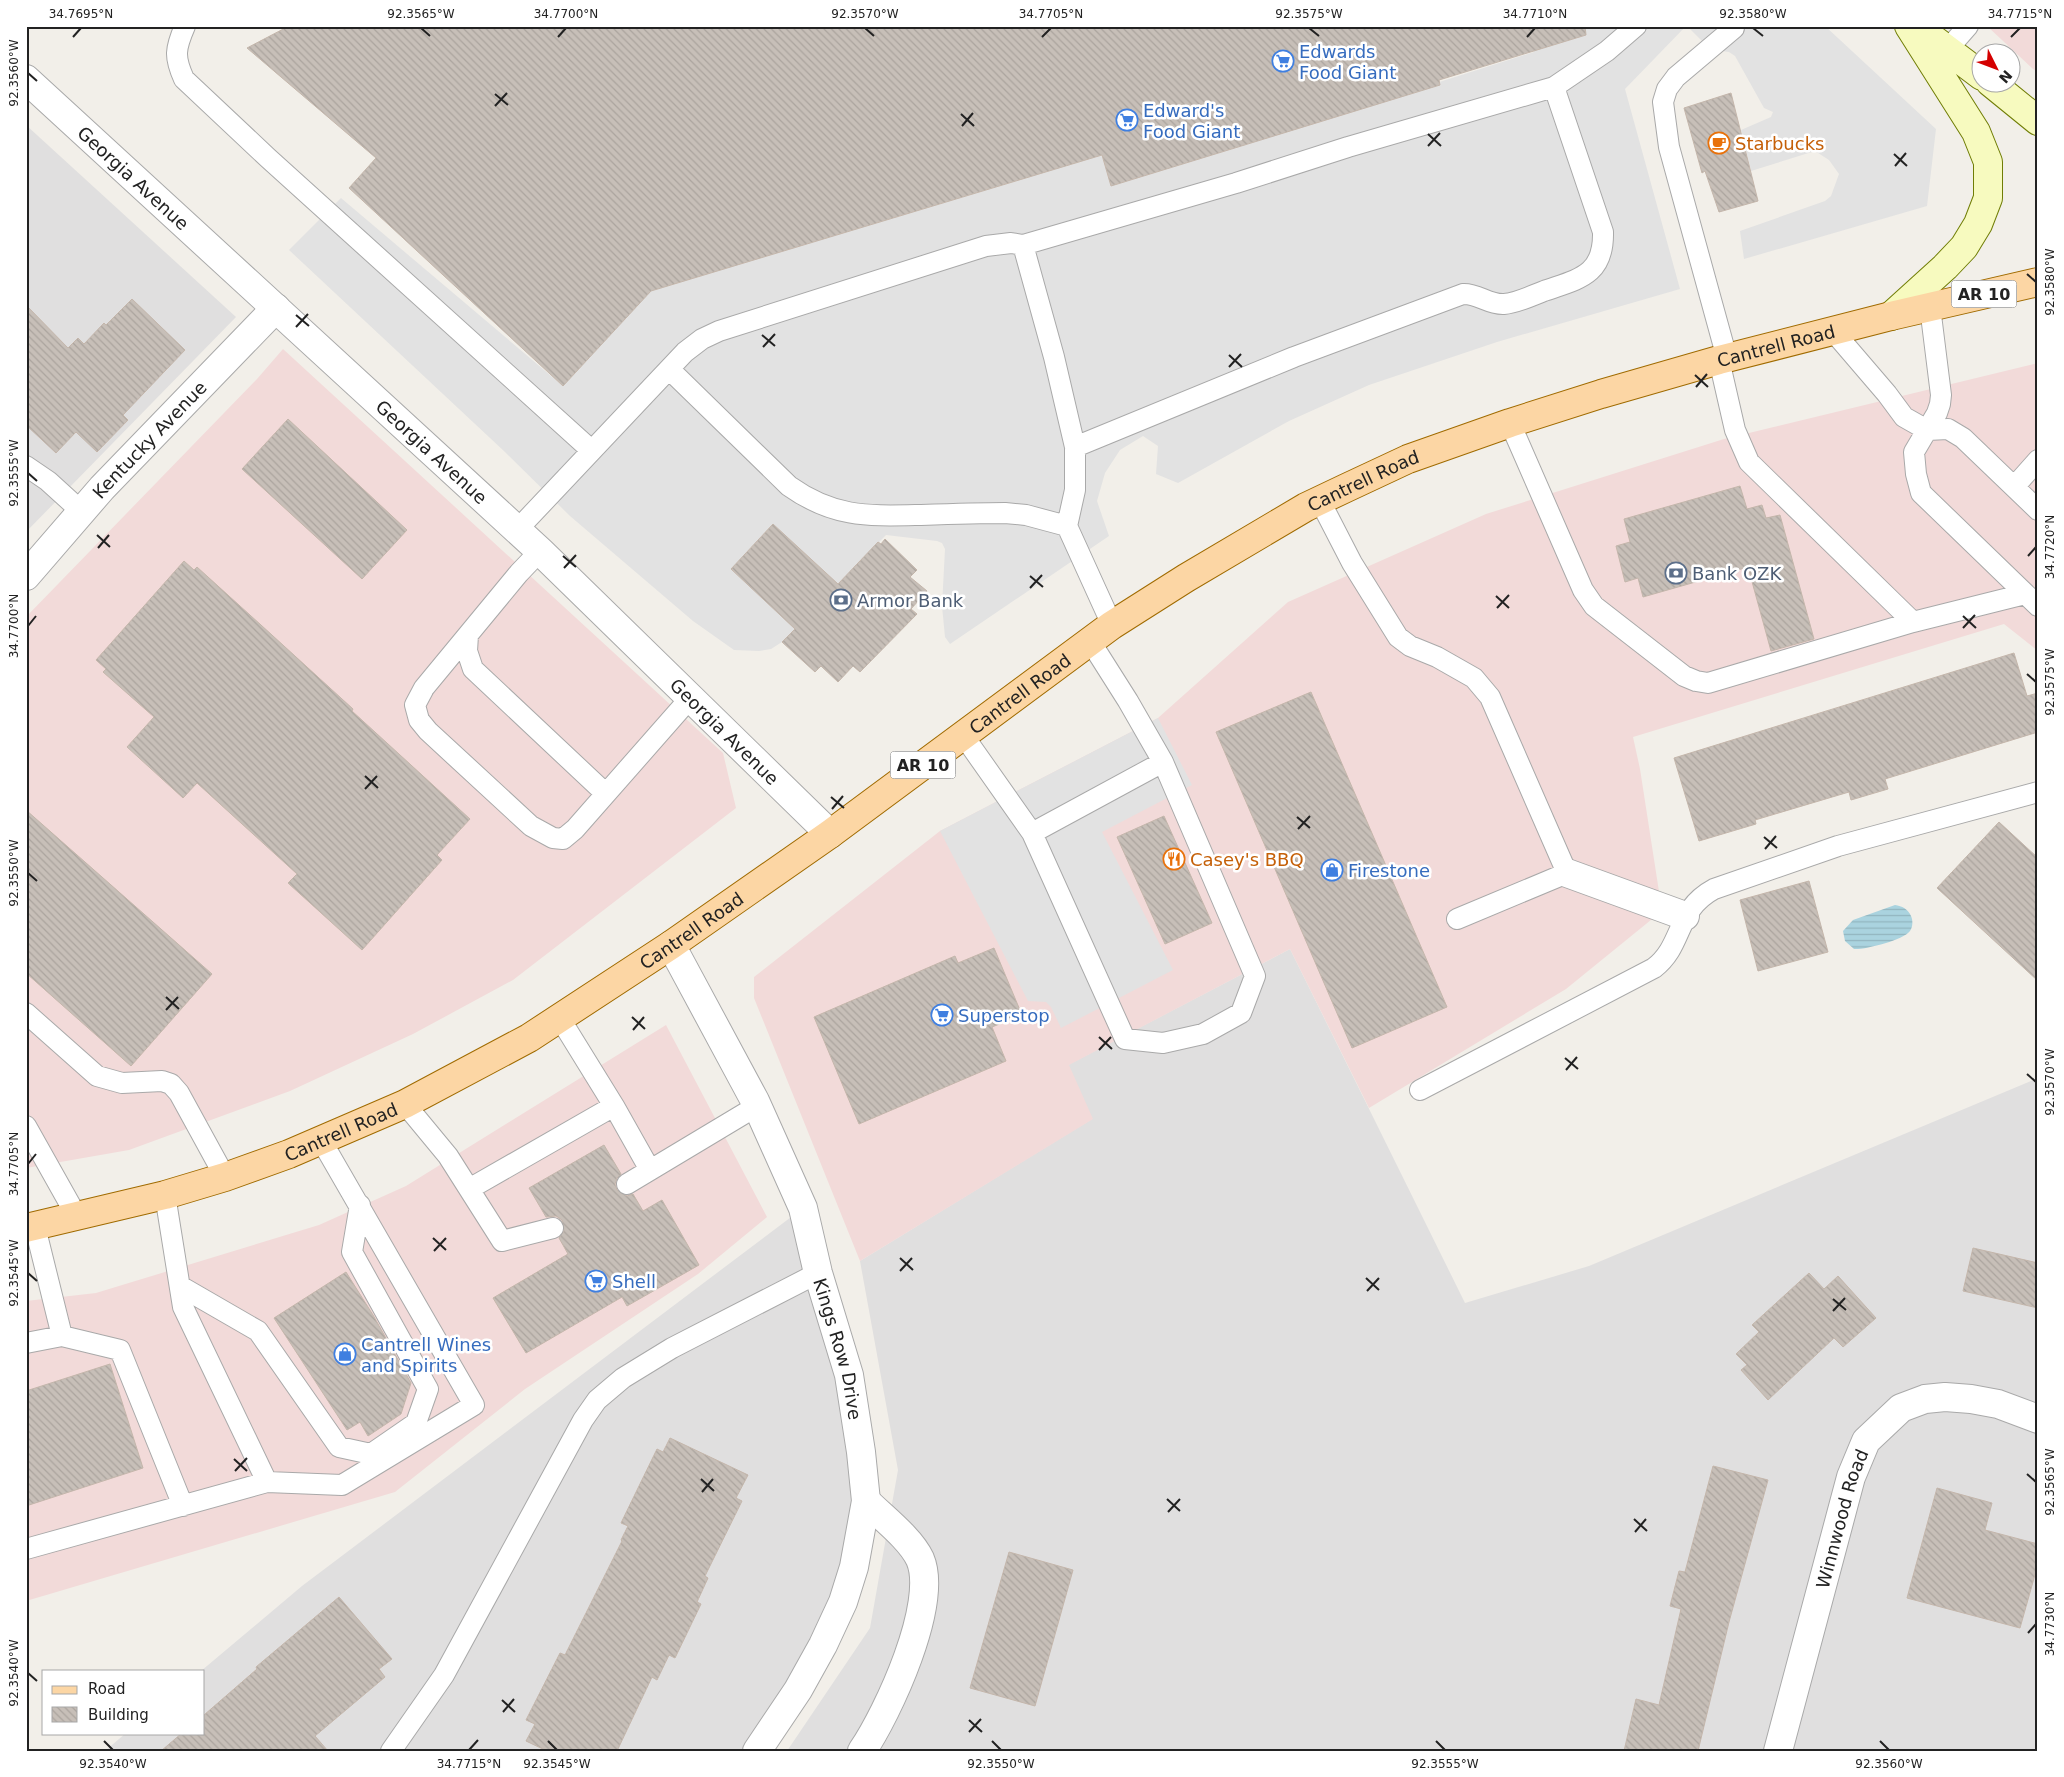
<svg xmlns="http://www.w3.org/2000/svg" width="2064" height="1777" font-family="'DejaVu Sans',sans-serif">
	<style>
		.residential { fill: #e0dfdf }
		.commercial { fill: #f2dad9 }
		.parking { fill: #e2e2e2 }
		.water { fill: url(#water-rules) }
		.building { fill: url(#building-back-hatch); stroke: #c4b6ab }
		.lines { fill: none; stroke-linecap: round; stroke-linejoin: round }
		.lane-casing { stroke: #a9a9a9; stroke-width: 22 }
		.street-casing { stroke: #a9a9a9; stroke-width: 30 }
		.secondary-casing { stroke: #707d05; stroke-width: 30 }
		.primary-casing { stroke: #a06b00; stroke-width: 30 }
		.lane { stroke: #fff; stroke-width: 20 }
		.street { stroke: #fff; stroke-width: 28 }
		.secondary { stroke: #f7fabf; stroke-width: 28 }
		.primary { stroke: #fcd6a4; stroke-width: 28 }
		.ticks { fill: none; stroke: #222; stroke-width: 2 }
		.labels { text-anchor: middle; dominant-baseline: central; stroke-width: 5; stroke-linejoin: round; paint-order: stroke }
		.shield { fill: #fff; stroke: #646464; stroke-width: 1 }
		.shield-label { font-size: 16px; font-weight: bold; fill: #222 }
		.shop-label { font-size: 18px; fill: #366cbe; stroke: #fff; text-anchor: start }
		.food-label { font-size: 18px; fill: #c56008; stroke: #fff; text-anchor: start }
		.street-label { font-size: 18px; fill: #222; stroke: #fff }
		.service-label { font-size: 18px; fill: #4e5e75; stroke: #fff; text-anchor: start }
		.neatline { fill: none; stroke: #222; stroke-width: 2 }
		.ticks-label { font-size: 12px; text-anchor: middle; fill: #222 }
	</style>
	<defs>
		<pattern id="water-rules" width="6" height="5" patternUnits="userSpaceOnUse" patternTransform="scale(1.25)"><rect width="6" height="5" fill="#aad3df"/><path d="M0 2.5h6" fill="none" stroke="#92b5bf"/></pattern>
		<pattern id="building-back-hatch" width="6" height="6" patternUnits="userSpaceOnUse" patternTransform="scale(1.25)"><rect width="6" height="6" fill="#c7bfb8"/><path d="M-1 5l2 2M0 0l6 6M5-1l2 2" fill="none" stroke="#aba49e"/></pattern>
	</defs>
	<rect width="100%" height="100%" fill="#f2efe9"/>
	<path class="residential" d="M 26,125 L 236,317 L 26,532 Z
		M 1290,949 L 1465,1303 L 1589,1266 L 2038,1078 L 2038,1751 L 787,1751 L 870,1628 L 898,1470 L 860,1261 L 1092,1119 L 1068,1065 Z
		M 803,1208 L 849,1375 L 854,1567 L 757,1751 L 105,1751 L 126,1733 L 204,1733 L 204,1671 L 201,1671 L 302,1586 Z"/>
	<path class="commercial" d="M 1987,26 L 2038,26 L 2038,72 L 2033,69 Z
		M 283,349 L 723,753 L 736,808 L 513,980 L 413,1034 L 290,1091 L 129,1150 L 26,1168 L 26,617 L 257,379 Z
		M 2038,363 L 2038,651 L 2004,624 L 1633,737 L 1640,769 L 1662,911 L 1566,989 L 1369,1108 L 1290,949 L 1069,1065 L 1093,1119 L 860,1261 L 754,998 L 754,977 L 940,831 L 1158,718 L 1288,602 L 1486,514 L 1724,439 Z
		M 666,1025 L 767,1217 L 698,1274 L 525,1389 L 395,1492 L 26,1601 L 26,1301 L 96,1293 L 319,1225 L 406,1186 Z"/>
	<path class="parking" d="M 1527,26 L 1686,26 L 1625,89 L 1680,289 L 1497,342 L 1369,385 L 1289,421 L 1178,483 L 1156,474 L 1158,446 L 1143,436 L 1120,450 L 1105,473 L 1097,501 L 1109,536 L 950,644 L 945,637 L 942,606 L 945,549 L 942,543 L 937,541 L 886,535 L 838,584 L 773,524 L 731,569 L 795,629 L 782,642 L 771,649 L 759,651 L 734,650 L 693,621 L 570,516 L 505,452 L 289,250 L 341,198 L 563,386 L 651,291 L 1102,155 L 1111,186 L 1534,52 Z
		M 1687,26 L 1825,26 L 1936,129 L 1927,206 L 1744,259 L 1740,231 L 1825,201 L 1831,196 L 1839,174 L 1829,160 L 1815,151 L 1751,171 L 1741,130 L 1771,117 L 1773,112 L 1764,108 L 1735,56 L 1729,52 L 1722,51 L 1715,54 Z
		M 1158,718 L 1192,785 L 1102,832 L 1173,970 L 1061,1028 L 1051,1007 L 1046,1002 L 1028,1001 L 940,831 Z"/>
	<path class="water" d="M 1895,905 C 1902,906 1908,909 1911,916 C 1913,920 1913,927 1910,931 C 1904,940 1864,950 1854,949 L 1845,941 L 1843,931 L 1853,920 Z"/>
	<path class="building" d="M 289,26 L 1585,26 L 1586,35 L 1439,80 L 1440,85 L 1111,186 L 1102,155 L 651,291 L 563,386 L 349,188 L 376,158 L 247,48 Z
		M 1731,93 L 1758,201 L 1719,212 L 1705,171 L 1702,173 L 1684,108 Z
		M 132,299 L 185,350 L 123,415 L 128,420 L 97,452 L 76,432 L 56,453 L 26,425 L 26,305 L 68,348 L 78,338 L 84,344 L 104,323 L 106,325 Z
		M 288,419 L 407,530 L 362,579 L 242,469 Z
		M 1740,486 L 1747,509 L 1762,505 L 1766,518 L 1780,515 L 1814,639 L 1771,651 L 1748,567 L 1643,597 L 1638,578 L 1625,582 L 1616,546 L 1630,542 L 1624,519 Z
		M 773,524 L 838,584 L 878,542 L 881,544 L 885,539 L 917,570 L 910,577 L 927,591 L 911,609 L 917,614 L 860,672 L 853,666 L 838,682 L 821,666 L 815,672 L 782,642 L 795,629 L 731,569 Z
		M 184,561 L 194,570 L 197,567 L 261,625 L 353,709 L 352,711 L 470,819 L 437,855 L 442,860 L 362,950 L 288,883 L 297,874 L 197,783 L 183,798 L 127,747 L 154,717 L 103,672 L 106,669 L 96,660 Z
		M 2014,653 L 2027,696 L 2038,693 L 2038,732 L 1885,779 L 1888,789 L 1851,800 L 1849,792 L 1755,820 L 1756,824 L 1699,841 L 1674,758 Z
		M 1311,692 L 1447,1007 L 1352,1048 L 1216,732 Z
		M 26,810 L 212,974 L 131,1066 L 26,973 Z
		M 1164,816 L 1212,923 L 1165,944 L 1117,837 Z
		M 1999,822 L 2038,858 L 2038,981 L 1937,888 Z
		M 1809,881 L 1828,952 L 1758,971 L 1740,900 Z
		M 994,948 L 1022,1015 L 992,1027 L 1006,1061 L 859,1124 L 814,1017 L 955,956 L 958,963 Z
		M 604,1145 L 621,1174 L 617,1178 L 615,1184 L 617,1190 L 627,1196 L 633,1194 L 643,1211 L 662,1200 L 699,1265 L 627,1306 L 622,1297 L 526,1353 L 493,1298 L 568,1254 L 559,1238 L 564,1231 L 562,1220 L 556,1216 L 546,1217 L 529,1188 Z
		M 1973,1248 L 2038,1263 L 2038,1308 L 1963,1291 Z
		M 346,1272 L 373,1315 L 411,1383 L 401,1414 L 368,1436 L 360,1422 L 347,1430 L 274,1318 Z
		M 1809,1273 L 1824,1289 L 1838,1276 L 1876,1318 L 1843,1347 L 1834,1338 L 1768,1400 L 1741,1370 L 1747,1365 L 1736,1354 L 1759,1332 L 1752,1325 Z
		M 110,1364 L 143,1468 L 26,1506 L 26,1391 Z
		M 670,1438 L 748,1475 L 736,1498 L 742,1501 L 705,1576 L 708,1578 L 697,1602 L 701,1604 L 675,1658 L 669,1655 L 657,1680 L 652,1677 L 617,1751 L 547,1751 L 526,1741 L 535,1724 L 526,1720 L 560,1653 L 565,1655 L 622,1541 L 621,1540 L 628,1526 L 621,1523 L 657,1449 L 663,1452 Z
		M 1713,1466 L 1768,1480 L 1729,1622 L 1698,1751 L 1624,1751 L 1636,1699 L 1659,1705 L 1681,1609 L 1670,1606 L 1679,1571 L 1685,1572 Z
		M 1937,1488 L 1992,1503 L 1985,1530 L 2038,1544 L 2038,1564 L 2020,1628 L 1907,1598 Z
		M 1009,1552 L 1073,1570 L 1035,1706 L 970,1688 Z
		M 339,1597 L 392,1659 L 379,1669 L 385,1677 L 315,1736 L 328,1751 L 161,1751 L 182,1733 L 204,1733 L 204,1715 L 257,1669 L 256,1667 Z"/>
	<g class="lines">
		<g class="lane-casing">
			<path id="lane" d="M 185,26 C 175,49 174,57 184,79 L 268,158 L 591,450
				M 1947,50 L 1968,26
				M 1023,245 L 1054,357 L 1075,447 L 1075,490 L 1067,526 L 1112,625
				M 1930,307 L 1941,395 L 1940,404 L 1937,413 L 1914,452 L 1916,474 L 1921,493 L 2038,606
				M 1833,331 L 1887,394 L 1904,417 L 1927,430 L 1948,429 L 1963,438 L 2038,510
				M 1727,358 L 1669,147 L 1663,102 L 1667,89 L 1676,77 L 1734,28
				M 669,369 L 789,486 C 834,518 868,516 921,515 C 949,514 977,513 1005,513 L 1026,515 L 1067,526
				M 1510,423 L 1583,590 L 1594,606 L 1684,676 L 1696,681 L 1708,683 L 1913,622 L 1749,462 L 1735,430 L 1719,360
				M 1075,447 L 1294,357 L 1463,294 C 1477,293 1489,305 1504,304 C 1517,303 1531,296 1544,291 C 1578,279 1604,276 1603,232 L 1554,87
				M 26,466 L 48,481 L 82,512
				M 2014,487 L 2038,460
				M 1320,501 L 1352,563 L 1398,637 L 1410,646 L 1437,657 L 1474,678 L 1490,697 L 1567,873 L 1457,919
				M 517,530 L 685,352 L 702,339 L 719,331 L 986,246 L 1011,243 L 1023,245 L 1236,183 L 1348,147 L 1554,87 L 1607,51 L 1636,26
				M 540,551 L 519,573 L 424,688 L 415,705 L 419,720 L 428,731 L 531,826 L 553,838 L 563,839 L 575,829 L 691,697
				M 1913,622 L 2025,594
				M 468,635 L 467,651 L 473,669 L 605,793
				M 963,735 L 1032,833 L 1125,1039 L 1163,1043 L 1203,1034 L 1241,1013 L 1255,976 L 1163,762 L 1128,701 L 1090,641
				M 1032,833 L 1163,762
				M 26,1013 L 97,1076 L 122,1083 L 162,1081 L 171,1084 L 179,1093 L 225,1177
				M 559,1017 L 614,1106 L 650,1170
				M 1420,1090 L 1654,968 C 1684,945 1675,910 1714,889 L 1838,846 L 2038,792
				M 405,1104 L 448,1156 L 502,1241 L 553,1228
				M 26,1126 L 76,1215
				M 627,1184 L 757,1106
				M 469,1189 L 614,1106
				M 165,1195 L 183,1307 L 267,1482
				M 180,1286 L 258,1331 L 339,1447 L 371,1454 L 416,1423 L 428,1389 L 352,1252 L 360,1205
				M 62,1336 L 120,1350 L 183,1506
				M 26,1343 L 62,1336 L 35,1227
				M 26,1549 L 267,1482 L 342,1485 L 474,1405 L 321,1140
				M 391,1751 L 444,1675 L 583,1420 L 597,1400 L 623,1378 L 672,1348 L 818,1273"/>
		</g>
		<g class="street-casing">
			<g id="street">
				<path id="s1" d="M 26,79 L 540,551 L 830,834"/>
				<path id="s2" d="M 26,576 L 102,488 L 276,308"/>
				<path d="M 1567,873 L 1685,916"/>
				<path id="s3" d="M 671,945 L 755,1101 L 803,1208 L 818,1273 L 849,1375 L 861,1452 L 866,1501 L 854,1567 L 843,1602 L 823,1645 L 798,1690 L 757,1751"/>
				<path d="M 862,1751 C 888,1713 939,1603 920,1559 C 910,1538 882,1517 866,1501"/>
				<path id="s4" d="M 1778,1751 L 1851,1477 L 1866,1441 L 1901,1408 L 1925,1399 L 1945,1397 L 1971,1399 L 1998,1404 L 2038,1419"/>
			</g>
		</g>
		<g class="secondary-casing">
			<path id="secondary" d="M 1917,27 L 1982,76
				M 1990,82 L 2038,121
				M 1891,316 L 1945,267 L 1964,247 L 1978,224 L 1988,198 L 1988,162 L 1976,132 L 1909,26"/>
		</g>
		<g class="primary-casing">
			<g id="primary">
				<path id="s5" d="M 26,1228 L 165,1195 L 225,1177 L 289,1154 L 405,1104 L 529,1038 L 671,945 L 830,834 L 1112,625 L 1186,578 L 1306,507 L 1346,488 L 1408,459 L 1510,423 L 1601,394 L 1719,360 L 1891,316 L 2038,282"/>
			</g>
		</g>
		<use href="#lane" class="lane"/>
		<use href="#street" class="street"/>
		<use href="#secondary" class="secondary"/>
		<use href="#primary" class="primary"/>
	</g>
	<path class="ticks" d="M 421,28 L 430,36M 865,28 L 874,36M 1309,28 L 1319,36M 1753,28 L 1763,36M 73,37 L 81,28M 558,37 L 566,28M 1042,37 L 1051,28M 1527,37 L 1535,28M 2011,37 L 2020,28M 28,73 L 37,81M 495,94 L 508,105M 495,106 L 507,93M 961,114 L 974,126M 962,126 L 973,113M 1428,134 L 1441,146M 1428,146 L 1440,133M 1894,154 L 1907,166M 1895,166 L 1906,153M 2027,274 L 2036,282M 296,315 L 309,326M 296,327 L 308,314M 762,335 L 775,346M 763,347 L 775,334M 1229,355 L 1242,367M 1229,367 L 1241,354M 1695,375 L 1708,387M 1696,387 L 1707,374M 28,473 L 37,481M 97,535 L 110,547M 98,548 L 109,535M 563,556 L 576,567M 2028,556 L 2036,547M 564,568 L 576,555M 1030,576 L 1043,587M 1030,588 L 1042,575M 1496,596 L 1509,608M 1497,608 L 1509,595M 1963,616 L 1976,628M 28,626 L 36,616M 1963,628 L 1975,615M 2027,674 L 2036,682M 365,776 L 378,788M 365,789 L 377,776M 831,797 L 844,808M 832,809 L 843,796M 1297,817 L 1310,828M 1298,829 L 1310,816M 1764,837 L 1777,848M 1765,849 L 1776,836M 28,873 L 37,881M 166,997 L 179,1009M 166,1010 L 178,997M 632,1017 L 645,1029M 633,1030 L 644,1017M 1099,1037 L 1112,1049M 1099,1050 L 1111,1037M 1565,1058 L 1578,1069M 1566,1070 L 1577,1057M 2027,1074 L 2036,1082M 28,1164 L 36,1154M 433,1238 L 446,1250M 434,1251 L 446,1238M 900,1258 L 913,1270M 900,1271 L 912,1258M 28,1273 L 37,1281M 1366,1278 L 1379,1290M 1367,1291 L 1379,1278M 1833,1299 L 1846,1310M 1833,1311 L 1845,1298M 234,1459 L 247,1471M 235,1471 L 247,1458M 2027,1474 L 2036,1482M 701,1479 L 714,1491M 702,1492 L 713,1479M 1167,1499 L 1180,1511M 1168,1512 L 1180,1499M 1634,1519 L 1647,1531M 1635,1532 L 1646,1519M 2028,1633 L 2036,1624M 28,1673 L 37,1681M 502,1700 L 515,1712M 503,1712 L 514,1699M 969,1720 L 982,1732M 969,1732 L 981,1719M 104,1741 L 113,1750M 548,1741 L 557,1750M 992,1741 L 1001,1750M 1436,1741 L 1445,1750M 1880,1741 L 1889,1750M 469,1750 L 478,1740"/>
	<defs>
		<g id="supermarket-ring" transform="scale(1.125)"><circle r="9.5" fill="#fff" stroke="#3f7fe0" stroke-width="1.5"/><path d="M-6-5.5h2.5l.6 2H6L4.5 2H-2.5L-4.4-4H-6ZM-1.5 3.2a1.3 1.3 0 1 0 .1 0ZM3 3.2a1.3 1.3 0 1 0 .1 0Z" fill="#3f7fe0"/></g>
		<g id="cafe-ring" transform="scale(1.125)"><circle r="9.5" fill="#fff" stroke="#e8710a" stroke-width="1.5"/><path d="M-5.5-4.5H6V0H3Q3 3.5 0 3.5H-2.5Q-5.5 3.5-5.5 0ZM3-3.2v2h1.7v-2ZM-6 4.5H4V6H-6Z" fill="#e8710a"/></g>
		<g id="bank-ring" transform="scale(1.125)"><circle r="9.5" fill="#fff" stroke="#5c6f8a" stroke-width="1.5"/><path d="M-6-4H6V4H-6ZM0-2.3a2.3 2.3 0 1 0 0 4.6a2.3 2.3 0 1 0 0-4.6Z" fill="#5c6f8a"/></g>
		<g id="restaurant-ring" transform="scale(1.125)"><circle r="9.5" fill="#fff" stroke="#e8710a" stroke-width="1.5"/><path d="M-5-6h1v4h1v-4h1v4h1v-4h1v5L-1.5 .5V6h-2V.5L-5-1ZM5-6V6H3V1.5H1.5Q1.5-4 5-6Z" fill="#e8710a"/></g>
		<g id="shop-ring" transform="scale(1.125)"><circle r="9.5" fill="#fff" stroke="#3f7fe0" stroke-width="1.5"/><path d="M-5-2.5h2.3a2.7 3.5 0 0 1 5.4 0H5L5.5 6h-11ZM-1.5-2.5h3a1.5 2.3 0 0 0-3 0Z" fill="#3f7fe0"/></g>
	</defs>
	<g fill-rule="evenodd">
		<use href="#supermarket-ring" x="1283" y="61"/>
		<use href="#supermarket-ring" x="1127" y="120"/>
		<use href="#cafe-ring" x="1719" y="143"/>
		<use href="#bank-ring" x="1676" y="573"/>
		<use href="#bank-ring" x="841" y="600"/>
		<use href="#restaurant-ring" x="1174" y="859"/>
		<use href="#shop-ring" x="1332" y="870"/>
		<use href="#supermarket-ring" x="942" y="1015"/>
		<use href="#supermarket-ring" x="596" y="1281"/>
		<use href="#shop-ring" x="345" y="1354"/>
	</g>
	<g class="labels">
		<g class="shield">
			<rect x="1951.5" y="280.5" width="65" height="27" rx="4"/>
			<rect x="890.5" y="751.5" width="65" height="27" rx="4"/>
		</g>
		<g class="shield-label">
			<text x="1984" y="294">AR 10</text>
			<text x="923" y="765">AR 10</text>
		</g>
		<g class="shop-label">
			<text x="1299" y="51">Edwards<tspan x="1299" dy="21">Food Giant</tspan></text>
			<text x="1143" y="110">Edward's<tspan x="1143" dy="21">Food Giant</tspan></text>
			<text x="1348" y="870">Firestone</text>
			<text x="958" y="1015">Superstop</text>
			<text x="612" y="1281">Shell</text>
			<text x="361" y="1344">Cantrell Wines<tspan x="361" dy="21">and Spirits</tspan></text>
		</g>
		<g class="food-label">
			<text x="1735" y="143">Starbucks</text>
			<text x="1190" y="859">Casey's BBQ</text>
		</g>
		<g class="street-label">
			<text stroke="none"><textPath href="#s1" startOffset="146">Georgia Avenue</textPath></text>
			<text stroke="none"><textPath href="#s5" startOffset="1980">Cantrell Road</textPath></text>
			<text stroke="none"><textPath href="#s2" startOffset="184">Kentucky Avenue</textPath></text>
			<text stroke="none"><textPath href="#s1" startOffset="551">Georgia Avenue</textPath></text>
			<text stroke="none"><textPath href="#s5" startOffset="1545">Cantrell Road</textPath></text>
			<text stroke="none"><textPath href="#s5" startOffset="1140">Cantrell Road</textPath></text>
			<text stroke="none"><textPath href="#s1" startOffset="956">Georgia Avenue</textPath></text>
			<text stroke="none"><textPath href="#s5" startOffset="735">Cantrell Road</textPath></text>
			<text stroke="none"><textPath href="#s5" startOffset="330">Cantrell Road</textPath></text>
			<text stroke="none"><textPath href="#s3" startOffset="440">Kings Row Drive</textPath></text>
			<text stroke="none"><textPath href="#s4" startOffset="241">Winnwood Road</textPath></text>
		</g>
		<g class="service-label">
			<text x="1692" y="573">Bank OZK</text>
			<text x="857" y="600">Armor Bank</text>
		</g>
	</g>
	<rect width="2064" height="1777" fill="none" stroke="#ffffff" stroke-width="55"/>
	<rect x="42" y="1670" width="162" height="65" fill="#ffffff" stroke="#a7a7a7"/>
	<rect x="52" y="1686" width="25" height="8" fill="#fcd6a4" stroke="#a7a7a7"/>
	<text x="88" y="1694" font-size="15" fill="#222222">Road</text>
	<rect x="52" y="1707" width="25" height="15" fill="url(#building-back-hatch)" stroke="#a7a7a7"/>
	<text x="88" y="1720" font-size="15" fill="#222222">Building</text>
	<g transform="translate(1996 68) rotate(132)"><circle r="24" fill="#ffffff" stroke="#a7a7a7"/>
	<path d="M0-4L9 19L0 12L-9 19Z" fill="#d40000"/>
	<text y="-8" font-size="14" font-weight="bold" text-anchor="middle" fill="#222222">N</text>
	</g>
	<rect x="28" y="28" width="2008" height="1722" class="neatline"/>
	<g class="ticks-label">
		<text x="81" y="18">34.7695°N</text>
		<text x="421" y="18">92.3565°W</text>
		<text x="566" y="18">34.7700°N</text>
		<text x="865" y="18">92.3570°W</text>
		<text x="1051" y="18">34.7705°N</text>
		<text x="1309" y="18">92.3575°W</text>
		<text x="1535" y="18">34.7710°N</text>
		<text x="1753" y="18">92.3580°W</text>
		<text x="2020" y="18">34.7715°N</text>
		<text transform="translate(14 73) rotate(-90)" y="4">92.3560°W</text>
		<text transform="translate(2050 282) rotate(-90)" y="4">92.3580°W</text>
		<text transform="translate(14 473) rotate(-90)" y="4">92.3555°W</text>
		<text transform="translate(2050 547) rotate(-90)" y="4">34.7720°N</text>
		<text transform="translate(14 626) rotate(-90)" y="4">34.7700°N</text>
		<text transform="translate(2050 682) rotate(-90)" y="4">92.3575°W</text>
		<text transform="translate(14 873) rotate(-90)" y="4">92.3550°W</text>
		<text transform="translate(2050 1082) rotate(-90)" y="4">92.3570°W</text>
		<text transform="translate(14 1164) rotate(-90)" y="4">34.7705°N</text>
		<text transform="translate(14 1273) rotate(-90)" y="4">92.3545°W</text>
		<text transform="translate(2050 1482) rotate(-90)" y="4">92.3565°W</text>
		<text transform="translate(2050 1624) rotate(-90)" y="4">34.7730°N</text>
		<text transform="translate(14 1673) rotate(-90)" y="4">92.3540°W</text>
		<text x="113" y="1768">92.3540°W</text>
		<text x="469" y="1768">34.7715°N</text>
		<text x="557" y="1768">92.3545°W</text>
		<text x="1001" y="1768">92.3550°W</text>
		<text x="1445" y="1768">92.3555°W</text>
		<text x="1889" y="1768">92.3560°W</text>
	</g>
</svg>
